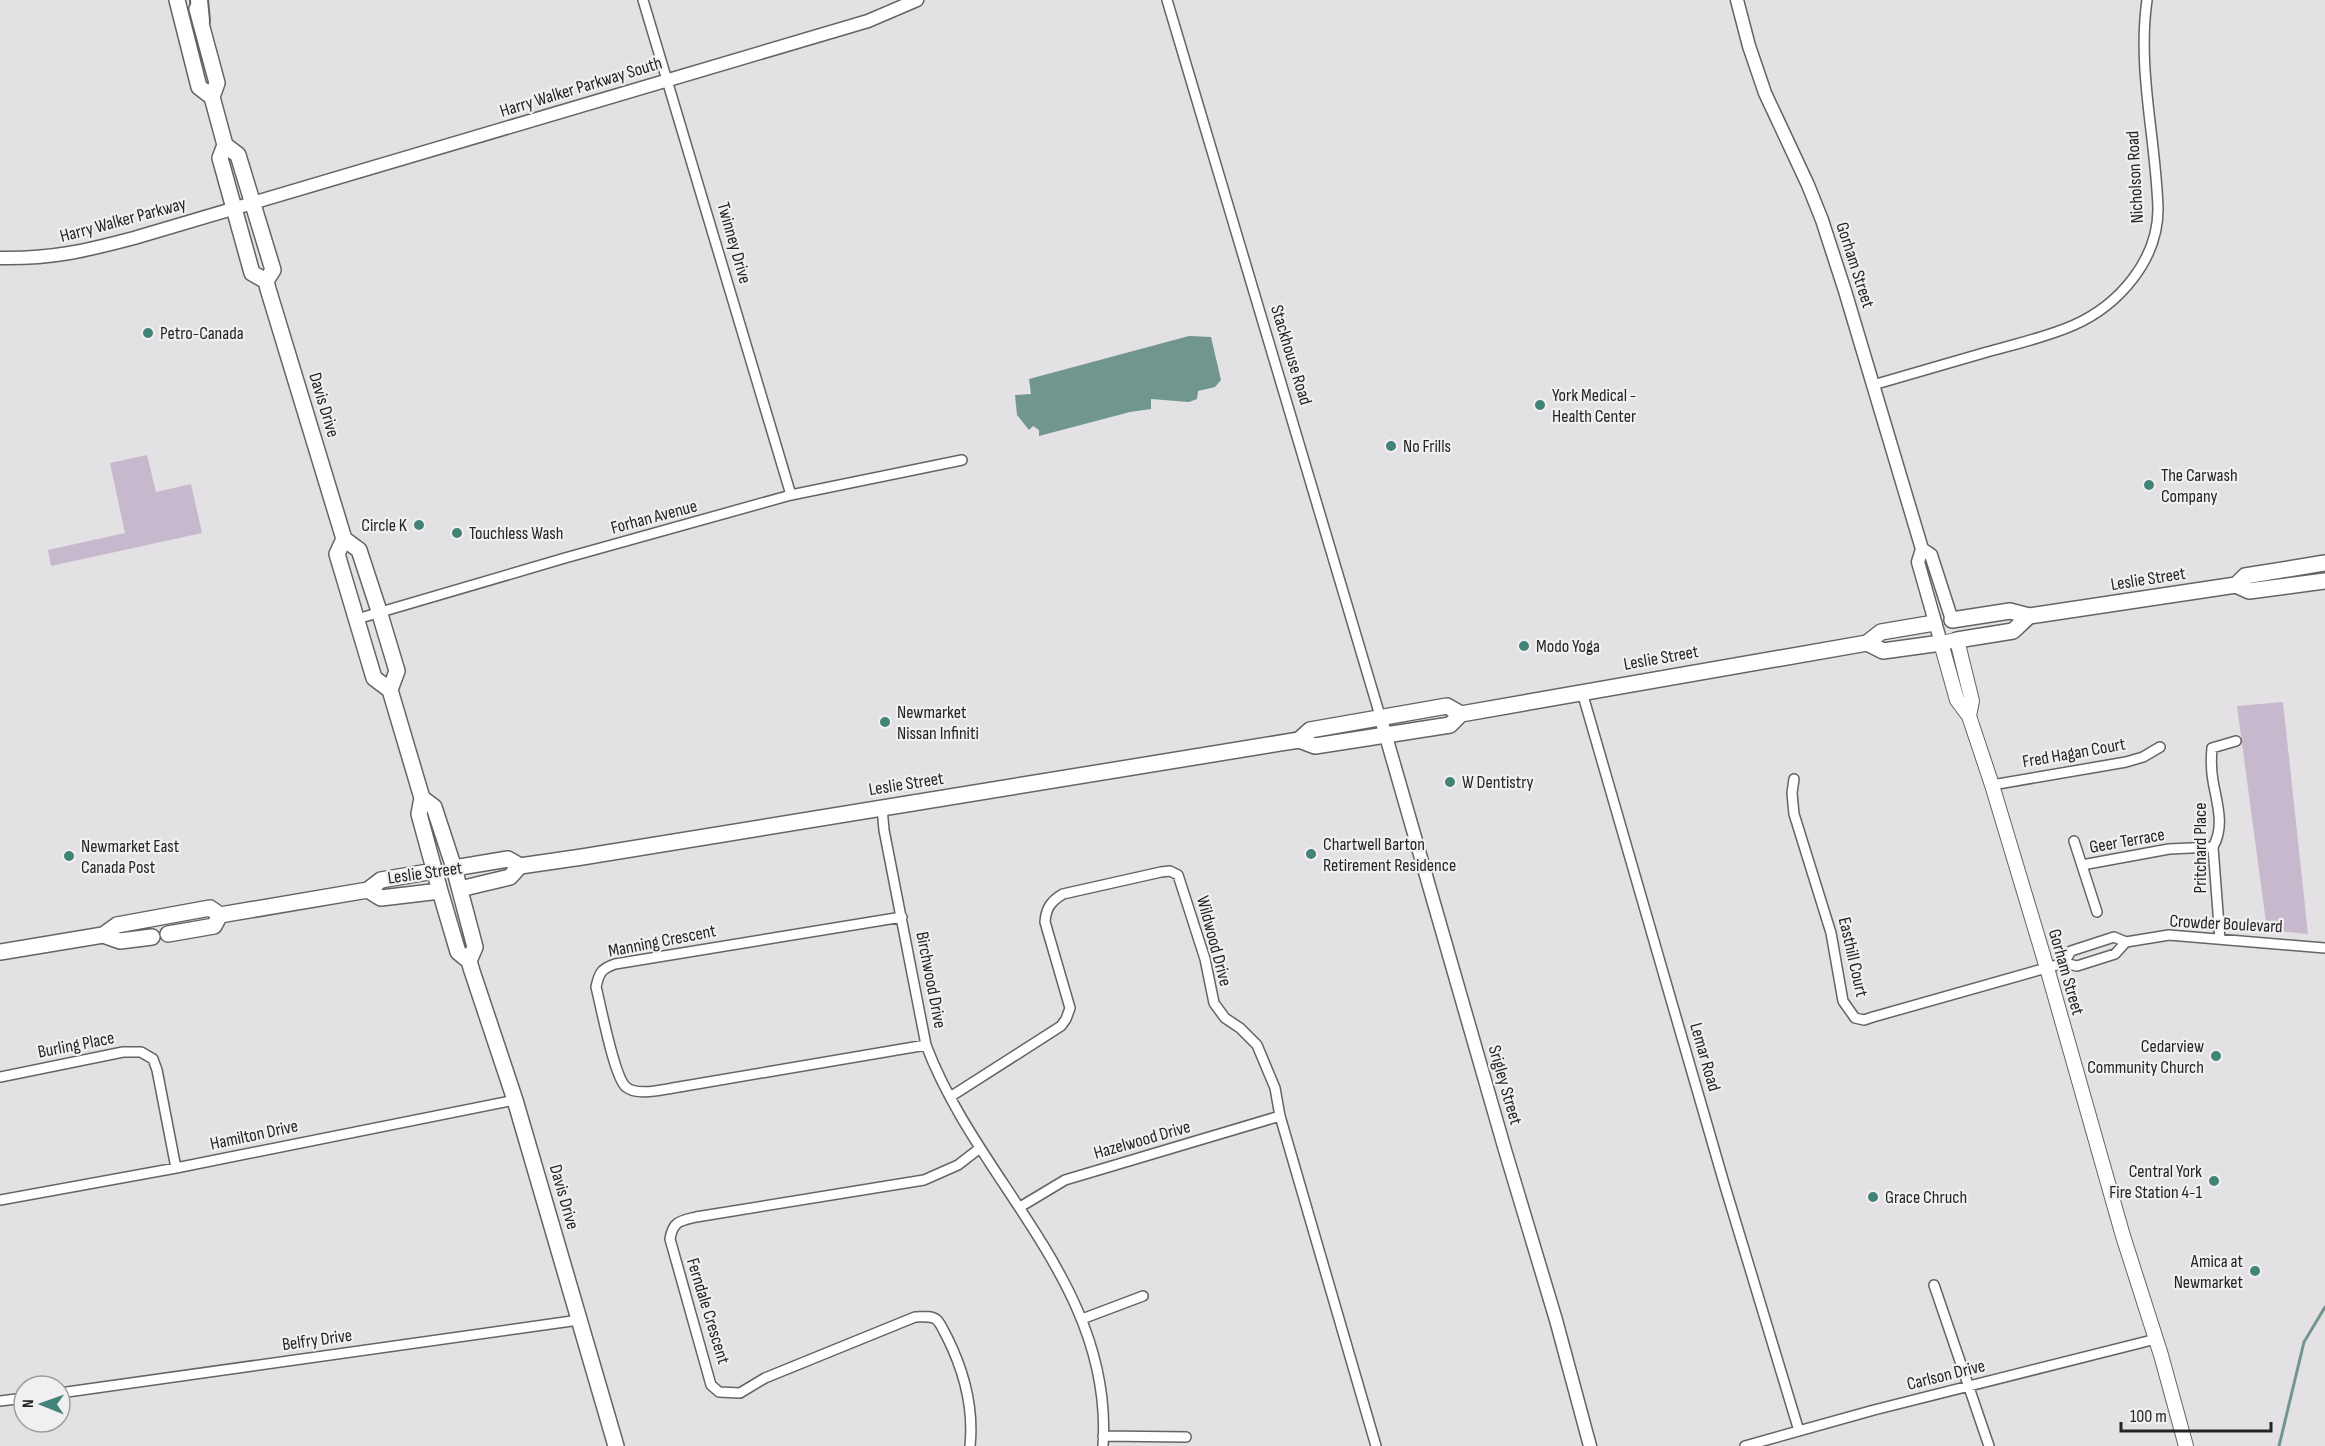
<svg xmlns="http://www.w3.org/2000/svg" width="2325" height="1446" font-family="'Sofia Sans Condensed',sans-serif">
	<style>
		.green { fill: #c7b9cd }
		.water { fill: #71968d }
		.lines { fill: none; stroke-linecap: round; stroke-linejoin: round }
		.stream { stroke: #71968d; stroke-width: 3 }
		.minor-casing { stroke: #646365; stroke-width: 12 }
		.tertiary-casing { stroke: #646365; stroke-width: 15 }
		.secondary-casing { stroke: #646365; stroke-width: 16 }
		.primary-casing { stroke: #646365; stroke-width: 18 }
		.motorway-casing { stroke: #646365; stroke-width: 20 }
		.minor { stroke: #fff; stroke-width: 9 }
		.tertiary { stroke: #fff; stroke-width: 12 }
		.secondary { stroke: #fff; stroke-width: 14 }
		.primary { stroke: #fff; stroke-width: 15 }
		.motorway { stroke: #fff; stroke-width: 16 }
		.poi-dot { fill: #418477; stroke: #f1eff2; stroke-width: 2 }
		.labels { text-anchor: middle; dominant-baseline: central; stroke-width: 4.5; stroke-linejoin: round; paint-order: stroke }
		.street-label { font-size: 18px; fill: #252425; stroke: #f1eff2 }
		.poi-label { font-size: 18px; fill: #252425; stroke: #f1eff2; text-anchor: start }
	</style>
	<rect width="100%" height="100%" fill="#e3e1e4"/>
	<path class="green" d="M 147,455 L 156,492 L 191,484 L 202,533 L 51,566 L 48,550 L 125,533 L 110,463 Z
		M 2283,702 L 2308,934 L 2267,930 L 2237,706 Z"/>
	<path class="water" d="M 1189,336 L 1211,337 L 1221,380 L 1215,387 L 1198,391 L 1197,399 L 1189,402 L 1151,399 L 1151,409 L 1130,412 L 1039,436 L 1039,430 L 1033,426 L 1029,430 L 1017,415 L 1015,395 L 1031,394 L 1029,379 Z"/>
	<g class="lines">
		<path class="stream" d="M 2279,1446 L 2304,1342 L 2325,1307"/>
		<g class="minor-casing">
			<path id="minor" d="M 643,0 L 791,495
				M 1167,0 L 1381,719
				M 1873,385 C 1911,374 1949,363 1987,352 C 2016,344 2047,337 2074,325 C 2119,305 2158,260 2158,209 C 2156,139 2137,70 2147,0
				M 357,619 L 565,558 L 791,495 L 962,460
				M 1582,692 L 1724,1183 L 1799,1431
				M 1794,779 L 1792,793 L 1794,814 L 1831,933 L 1843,1001 L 1855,1018 L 1864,1020 L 1873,1017 L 2064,963 L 2077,966 L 2115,954 L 2126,942
				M 1992,785 L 2126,762 L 2143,757 L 2160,747
				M 882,808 L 884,830 L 926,1045 C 978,1183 1114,1285 1103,1446
				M 2074,841 L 2097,912
				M 2082,865 L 2169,849 L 2213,847
				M 902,917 L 615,964 C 601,969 599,973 596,987 C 601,1006 614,1077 626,1087 C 637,1096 660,1090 673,1088 L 926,1045
				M 2220,939 L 2213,847 C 2225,826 2217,804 2213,781 C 2211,770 2211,759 2212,748 L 2236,741
				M 2064,963 L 2071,951 L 2114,937 L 2126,942 L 2169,935 L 2325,948
				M 0,1077 L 123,1052 L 141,1052 L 153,1059 L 157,1070 L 176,1168
				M 950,1097 L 1061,1026 L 1066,1019 L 1070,1008 L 1045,922 C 1046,908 1051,901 1063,894 L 1161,872 L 1170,871 L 1178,875 L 1205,959 L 1214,1003 L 1225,1018 L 1240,1028 L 1257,1045 L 1275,1088 L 1280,1116 L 1376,1446
				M 0,1200 L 176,1168 L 515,1100
				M 1020,1207 L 1065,1180 L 1280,1116
				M 1934,1285 L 1989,1446
				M 1082,1319 L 1143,1296
				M 60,1393 L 579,1320
				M 0,1401 L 24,1398
				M 1103,1436 L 1186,1437
				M 970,1446 C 974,1407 964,1371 947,1337 C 944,1332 941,1324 937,1320 C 931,1315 922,1317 915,1317 L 765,1378 L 740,1393 L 719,1392 L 711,1385 L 670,1239 C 673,1221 680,1221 696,1217 L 924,1180 L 958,1165 L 980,1148
				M 1745,1446 L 1874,1410 L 2156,1339"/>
		</g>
		<g class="tertiary-casing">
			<path id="tertiary" d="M 1737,0 L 1749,46 L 1765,93 L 1808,185 L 1822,220 L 1845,291 L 1922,549 L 1918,562 L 1941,643
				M 0,258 C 51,259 85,251 134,238 L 868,21 L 917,0
				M 1922,549 L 1931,555 L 1952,620
				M 1381,719 L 1505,1150 L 1556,1320 L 1590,1446"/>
		</g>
		<g class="secondary-casing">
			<path id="secondary" d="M 1969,716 L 1972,701 L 1957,640 L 1941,643 L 1957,700 L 1969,716 L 1992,785 L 2047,968 L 2123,1236 L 2161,1355 L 2186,1446"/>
		</g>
		<g class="primary-casing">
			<path id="primary" d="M 177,0 L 199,87 L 212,97
				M 197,9 L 217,83 L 212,97 L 225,145 L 220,158 L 252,273 L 266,281
				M 225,145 L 238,155 L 273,270 L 266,281 L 268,289 L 344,539 L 359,550 L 379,611 L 397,671 L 390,690
				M 344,539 L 337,554 L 374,678 L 390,690 L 422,798 L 419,814 L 440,891 L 458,952 L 469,961
				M 2236,585 L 2249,591 L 2325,581
				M 1952,620 L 2010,611 L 2029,616 L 2236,585 L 2245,576 L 2325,563
				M 1957,640 L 2013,631 L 2029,616
				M 1867,643 L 1883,651 L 1941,643
				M 1299,740 L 1310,730 L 1447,706 L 1461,714
				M 422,798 L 434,807 L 454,868 L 475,947 L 469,961 L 472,971 L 515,1100 L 616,1446
				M 454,868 L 508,859 L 520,866 L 582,857 L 1299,740 L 1315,746 L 1450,725 L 1461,714 L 1867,643 L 1881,632 L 1934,623
				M 460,889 L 510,877 L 520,866
				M 368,890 L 381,898 L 440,891
				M 168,934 L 214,926 L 220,915
				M 103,935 L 120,941 L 152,937
				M 0,952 L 103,935 L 117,925 L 210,908 L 220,915 L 368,890 L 381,880 L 434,871"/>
		</g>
		<g class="motorway-casing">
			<path id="motorway" d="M 199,0 L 201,21"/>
		</g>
		<use href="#minor" class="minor"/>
		<use href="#tertiary" class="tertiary"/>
		<use href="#secondary" class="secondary"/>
		<use href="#primary" class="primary"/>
		<use href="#motorway" class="motorway"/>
	</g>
	<g class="poi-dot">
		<circle cx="148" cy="333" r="6"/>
		<circle cx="1540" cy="405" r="6"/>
		<circle cx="1391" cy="446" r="6"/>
		<circle cx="2149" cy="485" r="6"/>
		<circle cx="419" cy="525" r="6"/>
		<circle cx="457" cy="533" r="6"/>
		<circle cx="1524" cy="646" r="6"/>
		<circle cx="885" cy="722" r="6"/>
		<circle cx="1450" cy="782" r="6"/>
		<circle cx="1311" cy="854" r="6"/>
		<circle cx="69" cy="856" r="6"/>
		<circle cx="2216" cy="1056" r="6"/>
		<circle cx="2214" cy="1181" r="6"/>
		<circle cx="1873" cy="1197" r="6"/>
		<circle cx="2255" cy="1271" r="6"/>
	</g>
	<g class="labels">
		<g class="street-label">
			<text transform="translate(581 87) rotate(-17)">Harry Walker Parkway South</text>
			<text transform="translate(2135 177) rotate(-93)">Nicholson Road</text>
			<text transform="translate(123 220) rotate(-15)">Harry Walker Parkway</text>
			<text transform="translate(734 243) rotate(74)">Twinney Drive</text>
			<text transform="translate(1855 265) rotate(72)">Gorham Street</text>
			<text transform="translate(1291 355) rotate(73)">Stackhouse Road</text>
			<text transform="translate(324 405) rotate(73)">Davis Drive</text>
			<text transform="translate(654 517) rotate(-15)">Forhan Avenue</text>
			<text transform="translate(2148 579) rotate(-9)">Leslie Street</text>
			<text transform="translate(1661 658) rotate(-10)">Leslie Street</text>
			<text transform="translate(2074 753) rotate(-10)">Fred Hagan Court</text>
			<text transform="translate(906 784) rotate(-9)">Leslie Street</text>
			<text transform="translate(2127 841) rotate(-10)">Geer Terrace</text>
			<text transform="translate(2200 848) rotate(-90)">Pritchard Place</text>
			<text transform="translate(425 873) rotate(-8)">Leslie Street</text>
			<text transform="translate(2226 924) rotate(3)">Crowder Boulevard</text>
			<text transform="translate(662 941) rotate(-11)">Manning Crescent</text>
			<text transform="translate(1214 941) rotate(75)">Wildwood Drive</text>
			<text transform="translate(1853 957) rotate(77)">Easthill Court</text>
			<text transform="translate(2066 972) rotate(74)">Gorham Street</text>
			<text transform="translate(931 980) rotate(79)">Birchwood Drive</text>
			<text transform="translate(76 1045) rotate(-11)">Burling Place</text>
			<text transform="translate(1705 1057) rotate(74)">Lemar Road</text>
			<text transform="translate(1505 1085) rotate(74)">Srigley Street</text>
			<text transform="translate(254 1135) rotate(-12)">Hamilton Drive</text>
			<text transform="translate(1142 1140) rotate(-16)">Hazelwood Drive</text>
			<text transform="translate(564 1197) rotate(74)">Davis Drive</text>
			<text transform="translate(708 1311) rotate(73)">Ferndale Crescent</text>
			<text transform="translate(317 1340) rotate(-8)">Belfry Drive</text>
			<text transform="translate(1946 1375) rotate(-14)">Carlson Drive</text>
		</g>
		<g class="poi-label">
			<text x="160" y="333">Petro-Canada</text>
			<text x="1552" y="395">York Medical -<tspan x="1552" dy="21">Health Center</tspan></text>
			<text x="1403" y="446">No Frills</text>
			<text x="2161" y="475">The Carwash<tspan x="2161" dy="21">Company</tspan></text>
			<text x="407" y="525" text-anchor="end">Circle K</text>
			<text x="469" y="533">Touchless Wash</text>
			<text x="1536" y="646">Modo Yoga</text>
			<text x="897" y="712">Newmarket<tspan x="897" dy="21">Nissan Infiniti</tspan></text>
			<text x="1462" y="782">W Dentistry</text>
			<text x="1323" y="844">Chartwell Barton<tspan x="1323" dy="21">Retirement Residence</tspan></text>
			<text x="81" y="846">Newmarket East<tspan x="81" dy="21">Canada Post</tspan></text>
			<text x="2204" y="1046" text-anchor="end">Cedarview<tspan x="2204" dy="21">Community Church</tspan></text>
			<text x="2202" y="1171" text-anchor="end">Central York<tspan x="2202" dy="21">Fire Station 4-1</tspan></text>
			<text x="1885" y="1197">Grace Chruch</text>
			<text x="2243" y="1261" text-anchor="end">Amica at<tspan x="2243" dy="21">Newmarket</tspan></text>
		</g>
	</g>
	<g transform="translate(42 1404) rotate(271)"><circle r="28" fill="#f1eff2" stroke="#9f9ea0" stroke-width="1.5"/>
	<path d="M0-4.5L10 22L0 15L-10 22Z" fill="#418477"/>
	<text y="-9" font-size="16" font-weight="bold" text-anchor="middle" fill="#252425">N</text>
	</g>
	<path d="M2121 1422v9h150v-9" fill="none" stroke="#252425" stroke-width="3"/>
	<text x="2130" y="1422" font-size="18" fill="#252425" stroke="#f1eff2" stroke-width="4.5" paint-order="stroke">100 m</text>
</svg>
